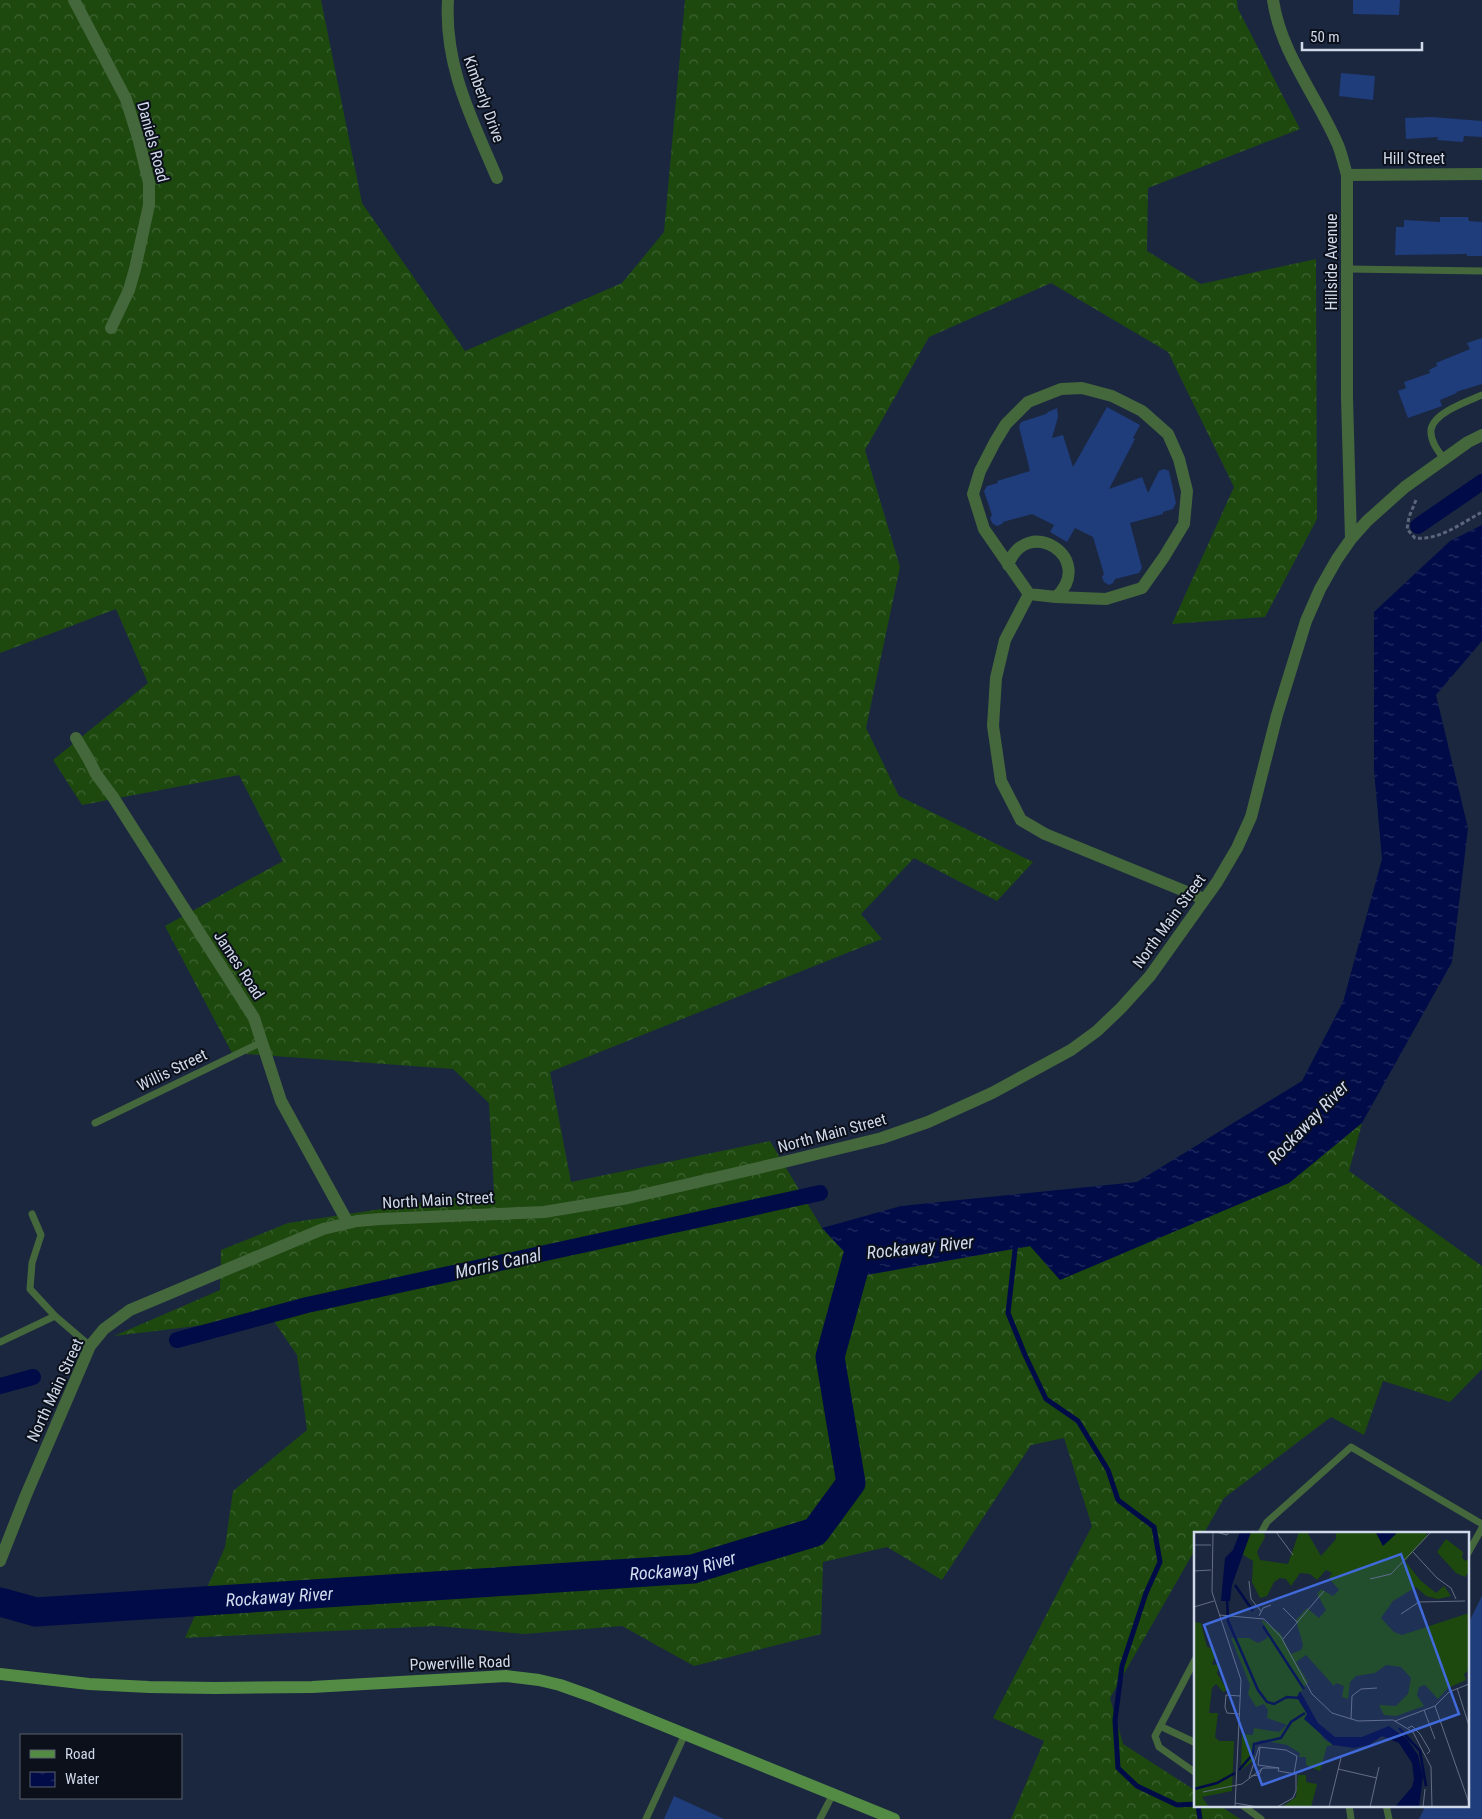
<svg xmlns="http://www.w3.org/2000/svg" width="1482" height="1819" font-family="'Roboto Condensed',sans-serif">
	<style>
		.forest { fill: url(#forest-crowns) }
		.water { fill: url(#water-ripples) }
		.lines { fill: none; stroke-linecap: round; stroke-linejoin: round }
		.stream { stroke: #000b47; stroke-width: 5 }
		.canal { stroke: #000b47; stroke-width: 16 }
		.river { stroke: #000b47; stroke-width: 29 }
		.building { fill: #1f3c7b }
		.path { stroke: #5b667b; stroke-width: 3; stroke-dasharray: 4 2.5; stroke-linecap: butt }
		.lane { stroke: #45673c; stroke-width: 7 }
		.street { stroke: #45673c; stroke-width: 12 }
		.secondary { stroke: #548b44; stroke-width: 12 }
		.labels { text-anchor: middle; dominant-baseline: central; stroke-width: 4; stroke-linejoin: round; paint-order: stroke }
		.street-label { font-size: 16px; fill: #d0d9e9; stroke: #0b101b }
		.water-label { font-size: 18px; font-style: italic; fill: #d1dbee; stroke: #0b101b }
		.inset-river { fill: none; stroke: #000b47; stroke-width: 2.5 }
		.inset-road { fill: none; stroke: #636e83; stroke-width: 1 }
		.view { fill: #416adb; fill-opacity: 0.15; stroke: #416adb; stroke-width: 2.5 }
		.inset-edge { fill: none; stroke: #d0d9e9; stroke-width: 2.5 }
	</style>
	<defs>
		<pattern id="forest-crowns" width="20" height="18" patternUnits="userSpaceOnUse" patternTransform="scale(1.25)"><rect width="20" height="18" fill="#1d490f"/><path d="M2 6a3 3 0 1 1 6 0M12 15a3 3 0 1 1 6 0" fill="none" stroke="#3d6332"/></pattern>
		<pattern id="water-ripples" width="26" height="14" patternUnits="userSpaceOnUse" patternTransform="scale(1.25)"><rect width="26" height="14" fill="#000b47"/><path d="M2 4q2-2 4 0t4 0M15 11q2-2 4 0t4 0" fill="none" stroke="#242e62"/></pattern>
	</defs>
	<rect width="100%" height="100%" fill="#1b273f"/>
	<path class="forest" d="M 0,0 L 321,0 L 362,203 L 465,351 L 622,283 L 664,232 L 685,0 L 1237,0 L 1238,9 L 1300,129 L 1148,188 L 1147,251 L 1201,284 L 1316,259 L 1317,519 L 1265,617 L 1172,624 L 1234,487 L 1168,352 L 1051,283 L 929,337 L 865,450 L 900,567 L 866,728 L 899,796 L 1033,862 L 997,901 L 914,858 L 861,914 L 882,939 L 550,1072 L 571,1182 L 770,1141 L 822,1228 L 867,1275 L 1031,1246 L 1289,1183 L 1362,1123 L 1349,1171 L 1482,1266 L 1482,1369 L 1450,1402 L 1383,1381 L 1364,1435 L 1331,1417 L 1224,1498 L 1204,1533 L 1196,1533 L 1196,1548 L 1110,1698 L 1123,1744 L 1196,1791 L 1196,1805 L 1219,1805 L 1240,1819 L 1011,1819 L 1044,1741 L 993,1718 L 1092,1526 L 1064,1438 L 1031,1445 L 942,1580 L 887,1547 L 823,1562 L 821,1634 L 694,1666 L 622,1626 L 524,1634 L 437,1626 L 185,1638 L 225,1547 L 233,1491 L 307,1430 L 297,1355 L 271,1317 L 114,1336 L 220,1290 L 221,1250 L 288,1223 L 494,1192 L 489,1103 L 453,1069 L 232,1053 L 165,926 L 283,861 L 239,775 L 82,805 L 53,760 L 148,683 L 116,609 L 0,653 Z"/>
	<path class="water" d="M 1482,525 L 1482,641 L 1436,695 L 1468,828 L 1452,962 L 1362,1123 L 1289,1183 L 1060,1280 L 1030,1246 L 866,1275 L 822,1228 L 901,1206 L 1137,1182 L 1302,1081 L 1343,1002 L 1382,859 L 1374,770 L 1374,612 L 1450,541 Z"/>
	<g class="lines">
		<path class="stream" d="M 1016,1241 L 1008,1313 L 1025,1355 L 1046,1399 L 1078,1421 L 1108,1470 L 1118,1500 L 1154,1527 L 1160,1562 L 1146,1593 L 1122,1666 L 1115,1720 L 1118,1768 L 1137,1786 L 1177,1805 L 1196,1804
			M 1198,1805 L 1200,1819"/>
		<path class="canal" d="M 1418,526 L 1482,482
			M 177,1340 L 307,1305 L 820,1193
			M 0,1386 L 33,1377"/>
		<path class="river" id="s1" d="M 0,1602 L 36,1612 L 693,1569 L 815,1532 L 851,1483 L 830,1357 L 859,1251 L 885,1249"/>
	</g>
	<path class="building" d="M 1353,0 L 1400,0 L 1399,15 L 1353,14 Z
		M 1341,73 L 1375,76 L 1373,100 L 1339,96 Z
		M 1432,117 L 1482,121 L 1482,137 L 1464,136 L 1463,142 L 1437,140 L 1438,137 L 1406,139 L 1405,118 Z
		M 1440,217 L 1468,217 L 1469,221 L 1482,222 L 1482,256 L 1467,256 L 1467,254 L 1395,255 L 1396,227 L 1404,227 L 1404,220 L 1440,222 Z
		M 1482,338 L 1482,384 L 1456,392 L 1457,393 L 1440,400 L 1442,406 L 1408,418 L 1398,391 L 1406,388 L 1404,382 L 1430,373 L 1429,370 L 1437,366 L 1436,363 L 1470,349 L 1467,343 Z
		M 1107,407 L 1140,425 L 1133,438 L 1135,439 L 1109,489 L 1142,477 L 1148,493 L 1159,471 L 1164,469 L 1169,471 L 1176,503 L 1173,509 L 1163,512 L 1163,514 L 1130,523 L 1142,568 L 1139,573 L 1115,579 L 1113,583 L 1109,585 L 1104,582 L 1102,577 L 1104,574 L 1093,537 L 1075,528 L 1067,542 L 1050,532 L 1054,525 L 1032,514 L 1003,522 L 1002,524 L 997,526 L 992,523 L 990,518 L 992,515 L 984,491 L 987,486 L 998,483 L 997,481 L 1030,471 L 1019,427 L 1021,422 L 1046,414 L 1048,412 L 1057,408 L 1058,417 L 1052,438 L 1063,435 L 1073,467 Z
		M 1482,1596 L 1482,1819 L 1419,1819 L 1426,1805 L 1468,1805 L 1468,1624 Z
		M 674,1796 L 724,1819 L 664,1819 Z"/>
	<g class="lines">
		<path class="path" d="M 1416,500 L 1409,517 L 1407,529 L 1415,538 C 1438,541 1462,523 1482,512"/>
		<path class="lane" d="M 1348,269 L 1482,271
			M 1444,459 C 1438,451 1430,441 1431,430 C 1433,413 1468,401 1482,395
			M 95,1123 L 262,1042
			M 32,1214 L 41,1235 L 32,1263 L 30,1289 L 55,1316 L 90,1346
			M 0,1342 L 55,1316
			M 1261,1533 L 1267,1522 L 1351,1447 L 1482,1524
			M 1468,1553 L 1482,1528
			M 1196,1658 L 1155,1736 L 1159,1747 L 1196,1773
			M 1160,1726 L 1196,1743
			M 1242,1805 L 1261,1819
			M 1349,1805 L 1351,1819
			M 1386,1805 L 1389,1819
			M 646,1819 L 685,1734
			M 820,1819 L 833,1794"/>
		<path class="street" d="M 74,0 L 126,99 L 139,141 L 149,183 L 149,205 L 135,269 L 129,290 L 111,328
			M 448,0 C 444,66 472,119 497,178
			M 1273,0 C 1281,54 1317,96 1338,145 C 1342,155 1344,165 1347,175 L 1347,398 L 1351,539
			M 1347,175 L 1482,174
			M 1082,388 L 1112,396 L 1142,411 L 1168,434 L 1179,459 L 1187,491 L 1184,524 L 1164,557 L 1142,588 L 1106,599 L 1056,597 L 1029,594 L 984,529 L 973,494 L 980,471 L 995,442 L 1006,424 L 1028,402 L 1061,389 Z
			M 1008,565 C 1027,513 1097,559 1056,597
			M 1029,594 L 1005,640 L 996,678 L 993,726 L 1001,781 L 1021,820 L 1045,834 L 1204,899
			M 76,738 L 89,760 L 96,774 L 113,797 L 254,1018 L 281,1101 L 348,1223
			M 0,1561 L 26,1495 L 90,1346 L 104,1329 L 130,1310 L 323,1229 L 357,1221 L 380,1219 L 544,1212 L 628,1198 L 788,1161 L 882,1138 L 928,1122 L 992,1093 L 1071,1050 L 1097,1031 L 1121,1008 L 1150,976 L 1217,882 L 1237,848 L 1251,817 L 1277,715 L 1306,621 L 1320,589 L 1337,559 L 1351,539 L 1367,521 L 1405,487 L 1468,442 L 1482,435"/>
		<path class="secondary" d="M 0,1674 L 89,1684 L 149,1687 L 215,1688 L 312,1687 L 506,1676 L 539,1680 L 560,1685 L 591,1696 L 894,1819"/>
	</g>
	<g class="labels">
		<g class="street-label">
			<text transform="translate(484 99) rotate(70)">Kimberly Drive</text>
			<text transform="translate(153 142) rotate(75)">Daniels Road</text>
			<text x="1414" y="158">Hill Street</text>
			<text transform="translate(1331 262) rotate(-90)">Hillside Avenue</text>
			<text transform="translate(1169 921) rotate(-54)">North Main Street</text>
			<text transform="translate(239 965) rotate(57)">James Road</text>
			<text transform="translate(172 1070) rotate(-26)">Willis Street</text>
			<text transform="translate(832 1133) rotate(-15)">North Main Street</text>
			<text transform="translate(438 1200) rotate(-3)">North Main Street</text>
			<text transform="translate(55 1390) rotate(-65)">North Main Street</text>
			<text transform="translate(460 1663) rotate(-2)">Powerville Road</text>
		</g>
		<g class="water-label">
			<text transform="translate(1308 1122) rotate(-46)">Rockaway River</text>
			<text transform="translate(920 1247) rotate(-6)">Rockaway River</text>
			<text transform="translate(498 1263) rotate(-12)">Morris Canal</text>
			<text stroke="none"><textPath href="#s1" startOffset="686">Rockaway River</textPath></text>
			<text stroke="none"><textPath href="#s1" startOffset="281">Rockaway River</textPath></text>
		</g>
	</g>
	<g transform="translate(1194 1532)">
		<rect width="275" height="275" fill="#1b273f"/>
		<path d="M 57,0 L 70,0 L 71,5 L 63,20 L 66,28 L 94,32 L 105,0 L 113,0 L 127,24 L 142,7 L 142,0 L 232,0 L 233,4 L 211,29 L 226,48 L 242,61 L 250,54 L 257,64 L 244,67 L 232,64 L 222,55 L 199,69 L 187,86 L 200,100 L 208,103 L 275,81 L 275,138 L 270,142 L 272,148 L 254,156 L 244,167 L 231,153 L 225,155 L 223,163 L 230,174 L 202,184 L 190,183 L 185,173 L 202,174 L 214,162 L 217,146 L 207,135 L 192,133 L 181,141 L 162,144 L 156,150 L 154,167 L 148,165 L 150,154 L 142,151 L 140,154 L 112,123 L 102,130 L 114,150 L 103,166 L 130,207 L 139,213 L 133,214 L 126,239 L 112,233 L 112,225 L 105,225 L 106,221 L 93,213 L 67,208 L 62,212 L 59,229 L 47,238 L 48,202 L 59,203 L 60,196 L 85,200 L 93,193 L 73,186 L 74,178 L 70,172 L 62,175 L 54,162 L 56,153 L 37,106 L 55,106 L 64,111 L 72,107 L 75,103 L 67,87 L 86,101 L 97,122 L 107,118 L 109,113 L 102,88 L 113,76 L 125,86 L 132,78 L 123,62 L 127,57 L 139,64 L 145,58 L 135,46 L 138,41 L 132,38 L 123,48 L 116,42 L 106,41 L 97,54 L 92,47 L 86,46 L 80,50 L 73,64 L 66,66 L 58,50 L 59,29 L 48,22 ZM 252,7 L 269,20 L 268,26 L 272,29 L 275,26 L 275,40 L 271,45 L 262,41 L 243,20 ZM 0,90 L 7,91 L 13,115 L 18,116 L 21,124 L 18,133 L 26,132 L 23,141 L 33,158 L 29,160 L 22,152 L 18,156 L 15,181 L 24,181 L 21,205 L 25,209 L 40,209 L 38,259 L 8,265 L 15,275 L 0,275 ZM 104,243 L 112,243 L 112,250 L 123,252 L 117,275 L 88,275 L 102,265 Z" fill="#1d490f"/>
		<path d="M 46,0 L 57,0 L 38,53 L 36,69 L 27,69 L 31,26 L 39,18 ZM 204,0 L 189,14 L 182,1 L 182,0 ZM 106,159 L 124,191 L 141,205 L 168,205 L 195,194 L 213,207 L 224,223 L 229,244 L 225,275 L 201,275 L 218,255 L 220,247 L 218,231 L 205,211 L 188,204 L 175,213 L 160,216 L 139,213 L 110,187 L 113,182 L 103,165 Z" fill="#000b47"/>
		<path class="inset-river" d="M 41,53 L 59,79M 33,65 L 34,89 L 64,158 L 73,170 L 80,172 L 93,165 L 106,166M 69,94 L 110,157M 205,196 L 226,219 L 232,254M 45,238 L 59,222 L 60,212 L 87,206 L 97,190 L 111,181M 0,257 L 23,251 L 41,241"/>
		<path class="inset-road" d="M 19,0 L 18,60 L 47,148 L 41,275M 22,0 L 33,3 L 35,0M 82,0 L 99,23M 0,13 L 17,13M 219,20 L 243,46 L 257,56 L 262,67M 0,39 L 17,38M 176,47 L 197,42 L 237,0M 55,49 L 57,67 L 67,79M 0,75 L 20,69M 89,76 L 104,91M 207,82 L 225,70 L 271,69M 25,83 L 70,87 L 87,105 L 118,162 L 138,181 L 164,189 L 199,188 L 219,200 L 237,235 L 238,275M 65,84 L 69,76 L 77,73M 89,107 L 130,59M 263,156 L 275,194M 241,174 L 275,271M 230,178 L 241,207M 46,182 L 33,181 L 31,175 L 32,163 L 46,164M 157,187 L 158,164 L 167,157 L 183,156M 201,189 L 241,174 L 255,160 L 275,152M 214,196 L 218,194 L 226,202 L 236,219 L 233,222M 66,215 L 64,233 L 85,236M 144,237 L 183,246M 57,244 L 65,243 L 68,236M 55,246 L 65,215 L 92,218 L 103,224 L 100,242M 9,260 L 48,252 L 69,236 L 85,236 L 84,239 L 102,242 L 102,259 L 99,266 L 83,275M 41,271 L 64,275M 135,275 L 147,226M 176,275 L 185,235M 229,275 L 231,257"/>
		<path class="view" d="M 207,22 L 265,182 L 68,253 L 10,93 Z"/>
		<rect width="275" height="275" class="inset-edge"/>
	</g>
	<rect x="20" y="1734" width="162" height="65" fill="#0b101b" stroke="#5a606d"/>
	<rect x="30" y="1750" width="25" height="8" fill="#548b44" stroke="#5a606d"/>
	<text x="65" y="1759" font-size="15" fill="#d0d9e9">Road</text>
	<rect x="30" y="1772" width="25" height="15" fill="url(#water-ripples)" stroke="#5a606d"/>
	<text x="65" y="1784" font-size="15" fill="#d0d9e9">Water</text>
	<path d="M1302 42v8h120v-8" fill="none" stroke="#d0d9e9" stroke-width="2.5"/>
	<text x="1310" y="42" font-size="15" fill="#d0d9e9" stroke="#0b101b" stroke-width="4" paint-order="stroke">50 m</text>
</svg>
